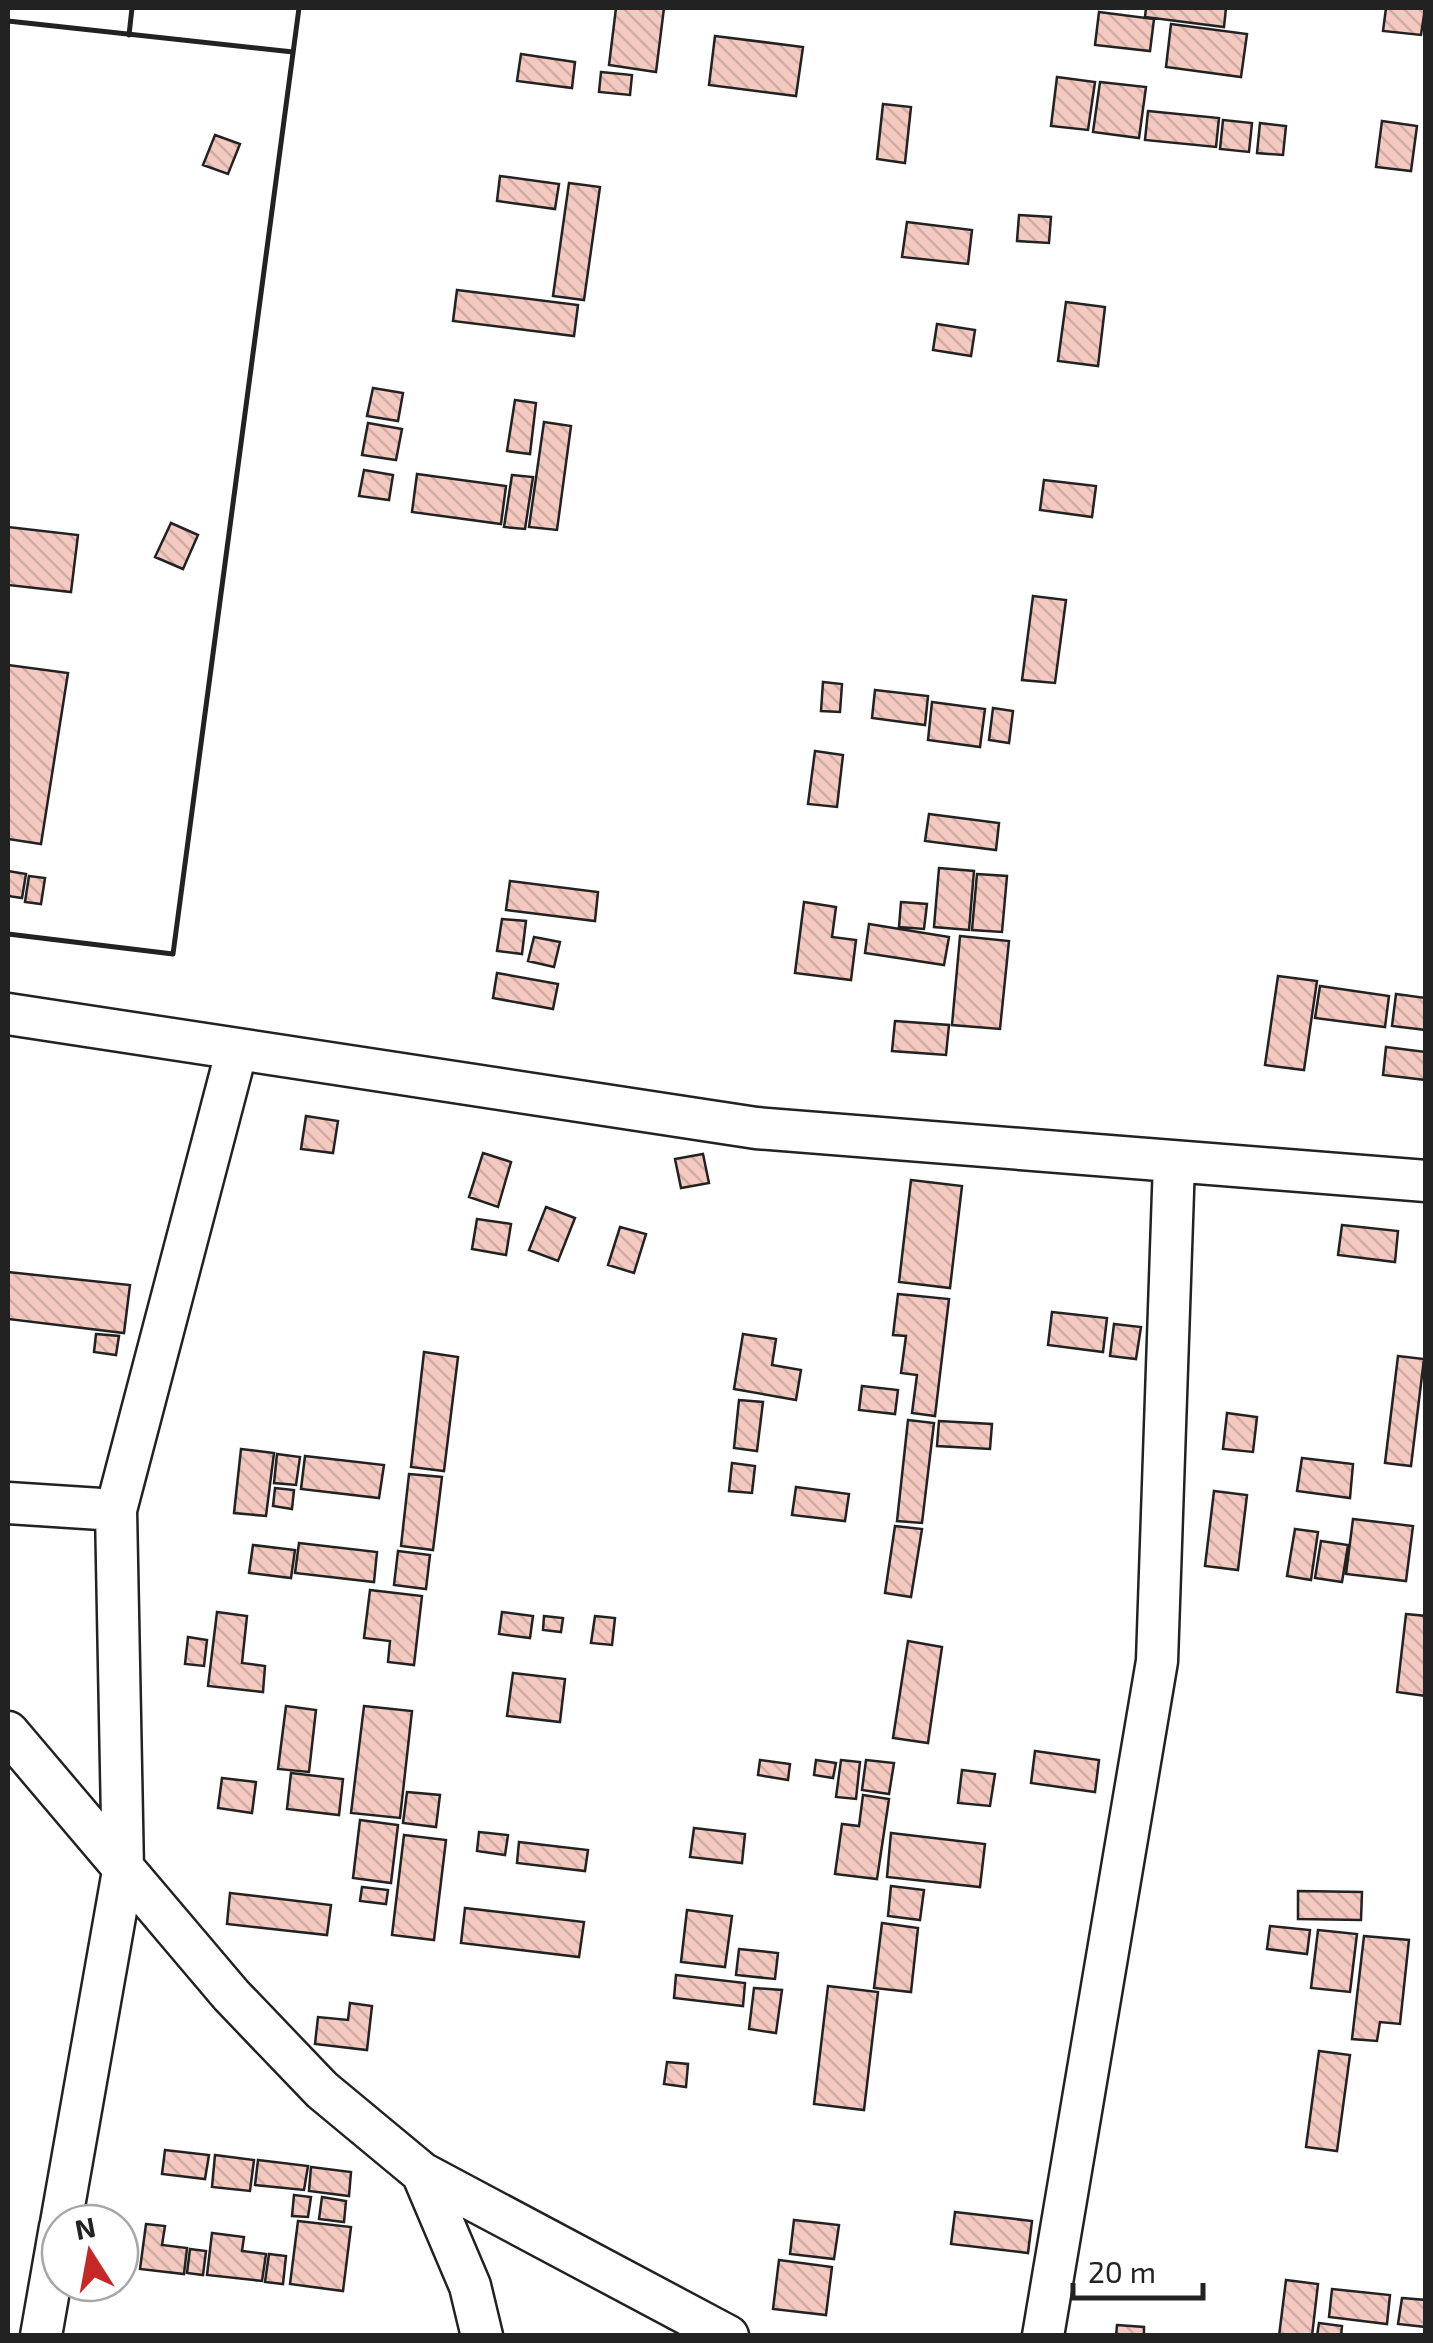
<svg xmlns="http://www.w3.org/2000/svg" width="1433" height="2343" font-family="'Exo 2',sans-serif">
	<style>
		.building { fill: url(#building-back-hatch); stroke: #222; stroke-width: 2.5 }
		.lines { fill: none; stroke-linecap: round; stroke-linejoin: round }
		.street-casing { stroke: #222; stroke-width: 45 }
		.street { stroke: #fff; stroke-width: 40 }
		.wall { stroke: #222; stroke-width: 5 }
	</style>
	<defs>
		<pattern id="building-back-hatch" width="6" height="6" patternUnits="userSpaceOnUse" patternTransform="scale(2.5)"><rect width="6" height="6" fill="#f3c9c0"/><path d="M-1 5l2 2M0 0l6 6M5-1l2 2" fill="none" stroke="#d0aca5"/></pattern>
	</defs>
	<rect width="100%" height="100%" fill="#fff"/>
	<path class="building" d="M 616,8 L 664,8 L 656,72 L 609,65 Z
		M 1146,8 L 1226,8 L 1224,27 L 1145,17 Z
		M 1386,8 L 1425,8 L 1421,35 L 1383,31 Z
		M 1099,12 L 1154,19 L 1150,51 L 1095,45 Z
		M 1171,24 L 1247,34 L 1241,77 L 1166,67 Z
		M 715,36 L 803,47 L 796,96 L 709,85 Z
		M 521,54 L 575,62 L 572,88 L 517,81 Z
		M 601,72 L 632,75 L 630,95 L 599,92 Z
		M 1057,77 L 1095,82 L 1088,130 L 1051,126 Z
		M 1100,82 L 1146,87 L 1139,138 L 1093,132 Z
		M 883,104 L 911,107 L 905,163 L 877,159 Z
		M 1148,111 L 1219,118 L 1216,147 L 1145,140 Z
		M 1223,120 L 1252,123 L 1249,152 L 1220,149 Z
		M 1382,121 L 1417,126 L 1411,171 L 1376,167 Z
		M 1260,123 L 1286,126 L 1283,155 L 1257,153 Z
		M 215,135 L 240,144 L 228,174 L 203,165 Z
		M 500,176 L 559,184 L 555,209 L 497,201 Z
		M 569,183 L 600,187 L 584,300 L 553,296 Z
		M 1019,215 L 1051,217 L 1049,243 L 1017,241 Z
		M 907,222 L 972,230 L 968,264 L 902,257 Z
		M 457,290 L 578,305 L 574,336 L 453,321 Z
		M 1066,302 L 1105,307 L 1098,366 L 1058,361 Z
		M 937,324 L 975,330 L 971,356 L 933,350 Z
		M 373,388 L 403,393 L 398,421 L 367,416 Z
		M 515,400 L 536,403 L 530,454 L 507,451 Z
		M 544,422 L 571,426 L 557,530 L 529,527 Z
		M 368,423 L 402,429 L 396,460 L 362,455 Z
		M 364,470 L 393,475 L 389,500 L 359,496 Z
		M 417,474 L 506,486 L 501,524 L 412,512 Z
		M 512,475 L 533,477 L 525,529 L 504,527 Z
		M 1044,480 L 1096,486 L 1092,517 L 1040,510 Z
		M 171,523 L 198,535 L 183,569 L 155,557 Z
		M 8,527 L 78,535 L 71,592 L 8,585 Z
		M 1033,596 L 1066,600 L 1055,683 L 1022,680 Z
		M 8,665 L 68,673 L 41,844 L 8,839 Z
		M 823,682 L 842,684 L 840,712 L 821,711 Z
		M 875,690 L 928,696 L 925,725 L 872,718 Z
		M 932,702 L 985,709 L 980,747 L 928,740 Z
		M 993,708 L 1013,711 L 1009,743 L 989,740 Z
		M 815,751 L 843,755 L 837,807 L 808,804 Z
		M 929,814 L 999,823 L 996,850 L 925,841 Z
		M 939,868 L 974,871 L 969,930 L 934,927 Z
		M 8,871 L 26,874 L 22,898 L 8,896 Z
		M 977,874 L 1007,876 L 1002,932 L 972,930 Z
		M 29,876 L 45,878 L 41,904 L 25,902 Z
		M 510,881 L 598,892 L 595,921 L 506,910 Z
		M 804,902 L 836,907 L 832,937 L 856,940 L 851,980 L 795,973 Z
		M 901,902 L 927,904 L 924,929 L 899,927 Z
		M 502,919 L 526,921 L 522,954 L 497,951 Z
		M 869,924 L 949,937 L 944,965 L 865,953 Z
		M 960,936 L 1009,941 L 1000,1029 L 952,1025 Z
		M 534,937 L 560,942 L 554,967 L 528,961 Z
		M 497,973 L 558,984 L 553,1009 L 493,998 Z
		M 1278,976 L 1317,981 L 1304,1070 L 1265,1065 Z
		M 1320,986 L 1389,996 L 1385,1027 L 1315,1018 Z
		M 1396,994 L 1426,998 L 1426,1030 L 1392,1026 Z
		M 895,1021 L 949,1025 L 946,1055 L 892,1051 Z
		M 1386,1047 L 1426,1052 L 1426,1080 L 1383,1075 Z
		M 306,1116 L 338,1121 L 333,1153 L 301,1149 Z
		M 483,1153 L 511,1162 L 498,1207 L 469,1197 Z
		M 703,1154 L 709,1183 L 681,1188 L 675,1159 Z
		M 911,1180 L 962,1186 L 950,1288 L 899,1282 Z
		M 546,1207 L 575,1218 L 558,1261 L 529,1250 Z
		M 477,1219 L 511,1224 L 506,1255 L 472,1249 Z
		M 1342,1225 L 1398,1231 L 1395,1262 L 1338,1255 Z
		M 620,1227 L 646,1234 L 634,1273 L 608,1265 Z
		M 8,1272 L 130,1285 L 124,1333 L 8,1319 Z
		M 898,1294 L 949,1299 L 935,1416 L 912,1413 L 917,1375 L 901,1373 L 906,1336 L 893,1335 Z
		M 1052,1312 L 1107,1318 L 1103,1352 L 1048,1345 Z
		M 1114,1324 L 1141,1327 L 1136,1359 L 1110,1356 Z
		M 96,1334 L 119,1336 L 116,1355 L 94,1352 Z
		M 743,1334 L 776,1339 L 772,1365 L 801,1370 L 796,1400 L 734,1389 Z
		M 424,1352 L 458,1357 L 444,1471 L 411,1467 Z
		M 1398,1356 L 1424,1359 L 1411,1466 L 1385,1463 Z
		M 862,1386 L 898,1390 L 895,1414 L 859,1410 Z
		M 739,1400 L 763,1402 L 757,1451 L 734,1448 Z
		M 1227,1413 L 1257,1417 L 1253,1452 L 1223,1449 Z
		M 908,1420 L 934,1423 L 922,1523 L 897,1521 Z
		M 939,1421 L 992,1424 L 990,1449 L 937,1446 Z
		M 241,1449 L 274,1453 L 266,1516 L 234,1513 Z
		M 277,1454 L 300,1457 L 296,1485 L 274,1483 Z
		M 305,1456 L 384,1465 L 379,1498 L 301,1489 Z
		M 1302,1458 L 1353,1464 L 1350,1498 L 1297,1491 Z
		M 732,1463 L 755,1466 L 752,1493 L 729,1491 Z
		M 409,1474 L 442,1477 L 433,1550 L 401,1546 Z
		M 796,1487 L 849,1494 L 845,1521 L 792,1515 Z
		M 275,1488 L 294,1490 L 292,1509 L 273,1506 Z
		M 1214,1491 L 1247,1495 L 1238,1570 L 1205,1566 Z
		M 1353,1519 L 1413,1526 L 1406,1581 L 1346,1574 Z
		M 895,1526 L 922,1529 L 911,1597 L 885,1593 Z
		M 1295,1529 L 1318,1532 L 1311,1580 L 1287,1576 Z
		M 1321,1541 L 1348,1545 L 1342,1582 L 1315,1578 Z
		M 299,1543 L 377,1552 L 374,1582 L 295,1573 Z
		M 253,1545 L 295,1550 L 291,1578 L 249,1573 Z
		M 398,1551 L 430,1555 L 426,1589 L 394,1585 Z
		M 370,1590 L 422,1596 L 414,1665 L 388,1662 L 390,1641 L 364,1638 Z
		M 217,1612 L 247,1616 L 242,1663 L 265,1666 L 263,1692 L 208,1686 Z
		M 502,1612 L 533,1616 L 530,1638 L 499,1634 Z
		M 1406,1614 L 1426,1616 L 1426,1696 L 1397,1692 Z
		M 544,1616 L 563,1618 L 561,1632 L 543,1630 Z
		M 595,1616 L 615,1618 L 612,1645 L 591,1643 Z
		M 188,1637 L 207,1640 L 204,1666 L 185,1664 Z
		M 908,1641 L 942,1647 L 928,1743 L 893,1738 Z
		M 513,1673 L 565,1679 L 560,1722 L 507,1716 Z
		M 286,1706 L 316,1710 L 309,1772 L 278,1769 Z
		M 364,1706 L 412,1711 L 400,1818 L 351,1813 Z
		M 1035,1751 L 1099,1760 L 1095,1792 L 1031,1783 Z
		M 760,1760 L 790,1764 L 788,1780 L 758,1775 Z
		M 816,1760 L 836,1763 L 833,1778 L 814,1775 Z
		M 841,1760 L 860,1762 L 856,1799 L 836,1797 Z
		M 866,1760 L 894,1763 L 889,1794 L 862,1790 Z
		M 962,1770 L 995,1774 L 990,1806 L 958,1803 Z
		M 291,1773 L 343,1779 L 339,1815 L 287,1809 Z
		M 222,1778 L 256,1782 L 252,1813 L 218,1808 Z
		M 407,1792 L 440,1795 L 436,1827 L 403,1823 Z
		M 863,1795 L 889,1799 L 877,1879 L 835,1874 L 842,1824 L 859,1826 Z
		M 360,1820 L 398,1825 L 391,1883 L 353,1878 Z
		M 694,1828 L 745,1834 L 742,1863 L 690,1857 Z
		M 479,1832 L 508,1835 L 505,1855 L 477,1851 Z
		M 891,1833 L 985,1844 L 980,1887 L 887,1877 Z
		M 404,1835 L 446,1840 L 434,1940 L 392,1935 Z
		M 519,1842 L 588,1850 L 585,1871 L 517,1863 Z
		M 891,1886 L 924,1890 L 920,1920 L 888,1916 Z
		M 362,1887 L 388,1890 L 386,1904 L 360,1901 Z
		M 1298,1891 L 1362,1892 L 1361,1920 L 1298,1919 Z
		M 230,1893 L 331,1905 L 327,1935 L 227,1924 Z
		M 465,1908 L 584,1922 L 579,1957 L 461,1943 Z
		M 687,1910 L 732,1916 L 725,1967 L 681,1962 Z
		M 882,1923 L 918,1928 L 911,1992 L 874,1988 Z
		M 1270,1926 L 1310,1930 L 1307,1954 L 1267,1949 Z
		M 1318,1930 L 1357,1934 L 1350,1992 L 1311,1988 Z
		M 1364,1936 L 1409,1940 L 1400,2024 L 1380,2022 L 1377,2041 L 1352,2039 Z
		M 739,1949 L 778,1953 L 775,1979 L 736,1975 Z
		M 676,1975 L 745,1983 L 743,2006 L 674,1998 Z
		M 828,1986 L 878,1992 L 864,2110 L 814,2104 Z
		M 754,1988 L 782,1990 L 776,2033 L 749,2029 Z
		M 350,2003 L 372,2006 L 367,2050 L 315,2044 L 318,2017 L 348,2020 Z
		M 1319,2051 L 1350,2055 L 1337,2151 L 1306,2147 Z
		M 667,2062 L 688,2064 L 686,2087 L 664,2084 Z
		M 165,2150 L 209,2155 L 205,2179 L 162,2174 Z
		M 215,2155 L 254,2160 L 250,2191 L 212,2187 Z
		M 258,2160 L 308,2166 L 304,2190 L 255,2185 Z
		M 311,2167 L 351,2172 L 349,2196 L 309,2191 Z
		M 294,2195 L 311,2197 L 308,2217 L 292,2216 Z
		M 322,2197 L 346,2201 L 344,2222 L 319,2219 Z
		M 955,2212 L 1032,2221 L 1028,2253 L 951,2244 Z
		M 794,2220 L 839,2225 L 834,2259 L 790,2254 Z
		M 298,2221 L 351,2227 L 343,2291 L 290,2284 Z
		M 146,2224 L 165,2226 L 162,2245 L 187,2248 L 184,2274 L 140,2269 Z
		M 212,2233 L 244,2237 L 242,2251 L 266,2254 L 262,2281 L 207,2275 Z
		M 190,2249 L 206,2251 L 203,2275 L 187,2273 Z
		M 269,2254 L 286,2256 L 283,2284 L 265,2282 Z
		M 779,2260 L 832,2267 L 826,2315 L 773,2309 Z
		M 1286,2280 L 1318,2284 L 1312,2336 L 1279,2336 Z
		M 1332,2289 L 1390,2295 L 1387,2324 L 1329,2317 Z
		M 1402,2298 L 1426,2300 L 1426,2327 L 1398,2324 Z
		M 1319,2323 L 1342,2326 L 1341,2336 L 1317,2336 Z
		M 1117,2325 L 1144,2327 L 1144,2336 L 1116,2336 Z"/>
	<g class="lines">
		<g class="street-casing">
			<path id="street" d="M 8,1014 L 756,1128 L 1426,1181
				M 8,1503 L 116,1510
				M 8,1732 L 231,1995 L 322,2090 L 422,2173 L 728,2336
				M 422,2173 L 470,2286 L 482,2336
				M 61,2223 L 123,1871 L 116,1510 L 237,1049
				M 41,2336 L 60,2227
				M 1043,2336 L 1157,1661 L 1174,1162"/>
		</g>
		<use href="#street" class="street"/>
		<path class="wall" d="M 8,21 L 293,52
			M 129,35 L 132,8
			M 8,934 L 173,954 L 299,8"/>
	</g>
	<rect width="1433" height="2343" fill="none" stroke="#222222" stroke-width="20"/>
	<g transform="translate(90 2253) rotate(349)"><circle r="48" fill="#ffffff" stroke="#a7a7a7" stroke-width="2.5"/>
	<path d="M0-8L18 38L0 25L-18 38Z" fill="#c62828"/>
	<text y="-15" font-size="28" font-weight="bold" text-anchor="middle" fill="#222222">N</text>
	</g>
	<path d="M1073 2283v15h130v-15" fill="none" stroke="#222222" stroke-width="5"/>
	<text x="1088" y="2283" font-size="30" fill="#222222" stroke="#ffffff" stroke-width="8" paint-order="stroke">20 m</text>
</svg>
